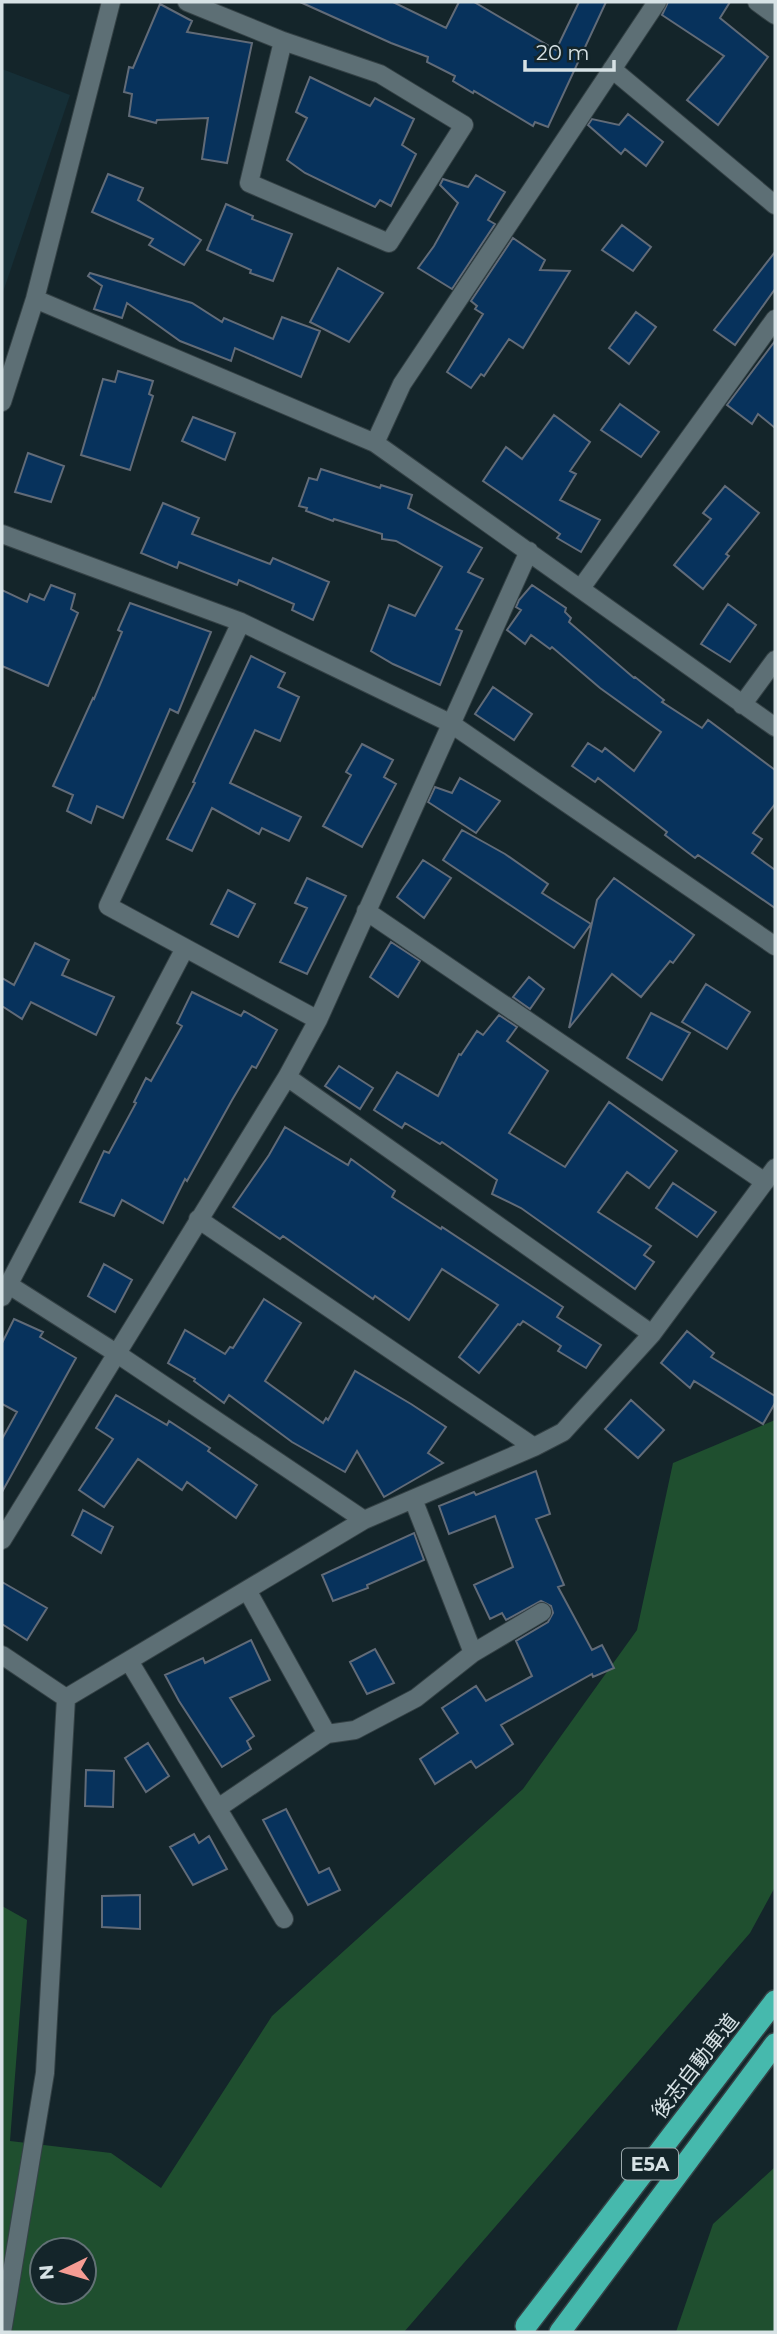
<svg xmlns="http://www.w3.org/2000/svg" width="777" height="2334" font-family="Montserrat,'Noto Sans JP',sans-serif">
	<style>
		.built { fill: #162f37 }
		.green { fill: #1f4f2f; fill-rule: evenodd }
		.building { fill: #07325c; stroke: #616b78; stroke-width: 2 }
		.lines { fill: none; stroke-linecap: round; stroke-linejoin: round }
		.minor-casing { stroke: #344145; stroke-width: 20 }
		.motorway-casing { stroke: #344145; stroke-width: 24 }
		.minor { stroke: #5d6f75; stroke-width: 18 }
		.motorway { stroke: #46b9ad; stroke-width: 21 }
		.labels { text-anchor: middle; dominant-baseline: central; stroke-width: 5; stroke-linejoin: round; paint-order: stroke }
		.shield { fill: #14252a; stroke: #9ca9ad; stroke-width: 2 }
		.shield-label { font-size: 19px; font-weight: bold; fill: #d7e2e5 }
		.street-label { font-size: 21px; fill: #d7e2e5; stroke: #14252a }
	</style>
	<rect width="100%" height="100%" fill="#14252a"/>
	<path class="built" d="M 2,69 L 70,95 L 2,295 Z"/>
	<path class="green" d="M 775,1420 L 775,1887 L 750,1933 L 404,2332 L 2,2332 L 2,1906 L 27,1920 L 10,2141 L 111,2153 L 161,2188 L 272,2016 L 523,1789 L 637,1630 L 673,1463 ZM 42,2250 L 84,2250 L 84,2292 L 42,2292 Z
		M 775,2167 L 775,2332 L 676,2332 L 713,2224 Z"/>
	<path class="building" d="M 300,2 L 393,2 L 446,28 L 459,2 L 474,2 L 556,50 L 579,2 L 606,2 L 548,127 L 535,122 L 533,126 L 474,91 L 473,93 L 453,81 L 455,76 L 427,62 L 428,57 L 391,43 Z
		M 668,2 L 730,2 L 720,18 L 768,57 L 718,125 L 687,100 L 724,56 L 662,15 Z
		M 160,4 L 192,21 L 187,32 L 252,43 L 227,163 L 202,159 L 208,118 L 157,120 L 156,123 L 129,116 L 132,94 L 124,92 L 129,67 L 133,68 Z
		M 310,77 L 370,106 L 375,98 L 414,119 L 402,145 L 416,154 L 391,206 L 380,200 L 375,207 L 305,173 L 287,160 L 307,118 L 296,112 Z
		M 628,114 L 663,142 L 646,166 L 625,149 L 621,154 L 588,125 L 592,119 L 619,125 Z
		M 108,174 L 143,188 L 138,200 L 201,240 L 184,265 L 149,245 L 153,239 L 92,212 Z
		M 476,175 L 505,192 L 488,220 L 495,224 L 452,289 L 418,268 L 434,246 L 458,203 L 440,185 L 443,179 L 468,187 Z
		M 226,204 L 253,216 L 252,219 L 292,234 L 273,281 L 250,273 L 251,270 L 207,250 Z
		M 622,225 L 651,247 L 633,271 L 602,250 Z
		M 513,238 L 545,260 L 540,270 L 570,271 L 523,348 L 509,339 L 484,376 L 481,374 L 471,388 L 447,372 L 483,314 L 475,309 L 477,306 L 471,301 Z
		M 775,252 L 775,289 L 735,345 L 714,330 Z
		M 338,268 L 383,293 L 349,342 L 310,322 Z
		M 90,273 L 192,303 L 222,322 L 224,318 L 273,339 L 282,317 L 320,331 L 301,377 L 235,348 L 231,361 L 180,341 L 127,303 L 122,318 L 94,309 L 102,286 L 88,276 Z
		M 636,312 L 656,327 L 629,364 L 609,348 Z
		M 775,341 L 775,428 L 758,414 L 752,424 L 727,405 Z
		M 118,371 L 153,381 L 149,394 L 153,396 L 130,470 L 81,455 L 103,379 L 115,382 Z
		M 620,404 L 659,432 L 641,457 L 601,430 Z
		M 554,415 L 590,442 L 570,471 L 576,474 L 560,500 L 600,520 L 581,552 L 557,538 L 560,534 L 483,481 L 506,447 L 522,459 Z
		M 193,417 L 235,433 L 225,460 L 182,441 Z
		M 28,453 L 64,466 L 51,502 L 15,492 Z
		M 321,469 L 380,488 L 381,485 L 412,495 L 408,508 L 482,548 L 468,572 L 483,579 L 456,629 L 462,631 L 440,685 L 393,664 L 371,651 L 389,605 L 415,616 L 442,567 L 396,541 L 382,539 L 382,534 L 334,519 L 333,521 L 306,511 L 307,508 L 299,506 L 309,478 L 317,480 Z
		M 725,486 L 759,513 L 726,554 L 729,556 L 703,589 L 674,565 L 711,519 L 703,513 Z
		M 163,503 L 199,518 L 192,534 L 270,564 L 273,558 L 329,582 L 313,620 L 292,610 L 294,604 L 239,580 L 237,585 L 179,562 L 177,568 L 141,553 Z
		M 51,585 L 75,594 L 71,609 L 78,613 L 48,686 L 2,666 L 2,590 L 27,602 L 30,594 L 44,600 Z
		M 532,585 L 566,608 L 565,612 L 571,618 L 569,622 L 634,678 L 635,677 L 664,700 L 662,702 L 702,728 L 708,720 L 775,770 L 775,804 L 753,833 L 762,839 L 752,853 L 775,870 L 775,908 L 698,855 L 695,858 L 665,835 L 667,832 L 598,778 L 595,782 L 572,766 L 588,743 L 602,752 L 605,748 L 634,771 L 661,732 L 600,688 L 552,647 L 550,649 L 531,635 L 525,644 L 507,630 L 521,610 L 516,607 L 519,600 Z
		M 130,603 L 211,632 L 178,713 L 170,709 L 123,818 L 97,806 L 91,823 L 67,811 L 73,795 L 53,786 L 93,698 L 94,699 L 122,632 L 118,630 Z
		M 728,604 L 756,625 L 730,662 L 701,644 Z
		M 251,656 L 285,673 L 278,687 L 299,697 L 280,741 L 255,730 L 230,783 L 301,817 L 289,841 L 262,828 L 259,834 L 212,808 L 192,851 L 167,839 L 195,783 L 193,782 Z
		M 493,687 L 532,714 L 514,740 L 475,714 Z
		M 362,744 L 393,760 L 384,777 L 396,784 L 362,847 L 323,826 L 351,775 L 346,772 Z
		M 460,778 L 500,801 L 476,833 L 428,802 L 435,787 L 452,793 Z
		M 462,830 L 505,854 L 548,884 L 542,893 L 591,924 L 574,948 L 443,860 Z
		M 423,860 L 451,878 L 424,918 L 397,897 Z
		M 307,878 L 346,896 L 307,974 L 280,962 L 307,908 L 295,903 Z
		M 614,878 L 694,935 L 673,963 L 670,961 L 641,997 L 612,974 L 569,1028 L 597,900 Z
		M 228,890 L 255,904 L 238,937 L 211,924 Z
		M 391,942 L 420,961 L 398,997 L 370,977 Z
		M 35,943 L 69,960 L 62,975 L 114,997 L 96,1035 L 31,1002 L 22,1019 L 2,1006 L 2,978 L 14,985 Z
		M 529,977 L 544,989 L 530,1009 L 513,997 Z
		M 706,984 L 750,1012 L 727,1049 L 682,1022 Z
		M 192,992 L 241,1016 L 244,1011 L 277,1030 L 256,1068 L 252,1066 L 232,1100 L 187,1181 L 185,1179 L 163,1223 L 122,1200 L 114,1216 L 80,1202 L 104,1151 L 109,1153 L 136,1103 L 134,1102 L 146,1078 L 151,1081 L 182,1026 L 177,1023 Z
		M 651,1013 L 690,1033 L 662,1080 L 627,1058 Z
		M 499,1015 L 517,1027 L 507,1041 L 548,1071 L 509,1133 L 565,1167 L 609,1102 L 677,1151 L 649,1188 L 627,1172 L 598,1212 L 651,1246 L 644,1255 L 654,1262 L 635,1289 L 521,1208 L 492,1194 L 497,1180 L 442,1142 L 440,1144 L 405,1123 L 402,1128 L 374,1110 L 397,1072 L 438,1096 L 459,1054 L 461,1055 L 477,1031 L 483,1035 Z
		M 339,1066 L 373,1088 L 360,1109 L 325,1086 Z
		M 285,1127 L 348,1165 L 351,1159 L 395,1191 L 392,1197 L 441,1229 L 442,1227 L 563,1307 L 557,1317 L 601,1345 L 586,1368 L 558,1351 L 561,1346 L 523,1321 L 520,1325 L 518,1324 L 479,1373 L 459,1357 L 498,1305 L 442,1269 L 409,1320 L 375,1296 L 373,1299 L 283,1236 L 280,1239 L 233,1207 L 269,1155 Z
		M 673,1183 L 716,1212 L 697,1237 L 656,1208 Z
		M 104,1264 L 132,1280 L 115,1312 L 88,1296 Z
		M 264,1299 L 301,1323 L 265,1381 L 323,1423 L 326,1418 L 328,1420 L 355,1371 L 411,1404 L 446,1427 L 428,1453 L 443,1463 L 384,1497 L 357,1451 L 345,1472 L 292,1442 L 229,1395 L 224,1403 L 194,1381 L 195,1379 L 168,1363 L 185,1330 L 225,1354 L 230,1347 L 233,1348 Z
		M 14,1319 L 43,1332 L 40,1337 L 76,1358 L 2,1492 L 2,1439 L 17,1412 L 2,1404 L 2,1343 Z
		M 687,1331 L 714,1353 L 711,1357 L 775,1396 L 775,1403 L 763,1424 L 694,1381 L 690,1388 L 661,1363 Z
		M 116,1395 L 167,1425 L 169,1421 L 210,1448 L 208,1451 L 257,1485 L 236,1518 L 187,1482 L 182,1490 L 138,1459 L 104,1507 L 79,1490 L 113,1439 L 96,1428 Z
		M 631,1400 L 664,1430 L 638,1458 L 605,1429 Z
		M 536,1471 L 550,1514 L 536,1519 L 564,1585 L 558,1587 L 592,1650 L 602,1645 L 614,1668 L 593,1677 L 592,1674 L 501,1725 L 513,1744 L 476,1768 L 471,1761 L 435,1784 L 420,1759 L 458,1733 L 442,1708 L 476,1686 L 486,1701 L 532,1676 L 516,1641 L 548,1622 L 553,1613 L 551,1606 L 541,1601 L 506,1620 L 502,1613 L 490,1619 L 474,1585 L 513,1567 L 495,1516 L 449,1534 L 439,1506 L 474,1492 L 476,1495 Z
		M 83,1510 L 113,1527 L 101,1553 L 72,1535 Z
		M 414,1533 L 424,1560 L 367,1585 L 368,1588 L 333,1601 L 322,1575 Z
		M 2,1582 L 47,1608 L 27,1640 L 2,1624 Z
		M 251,1640 L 270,1680 L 230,1698 L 254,1736 L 247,1741 L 251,1749 L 222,1767 L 179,1701 L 165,1675 L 203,1658 L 205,1663 Z
		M 375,1649 L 394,1683 L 367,1694 L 350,1662 Z
		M 148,1743 L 169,1776 L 146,1792 L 125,1758 Z
		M 86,1770 L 114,1771 L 113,1807 L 85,1806 Z
		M 286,1809 L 319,1873 L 329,1868 L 340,1890 L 308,1905 L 263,1820 Z
		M 194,1834 L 199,1843 L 209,1836 L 227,1869 L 193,1885 L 170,1847 Z
		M 140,1895 L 140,1929 L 102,1927 L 102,1896 Z"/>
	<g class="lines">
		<g class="minor-casing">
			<path id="minor" d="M 187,2 L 283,41 L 380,74 L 464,125 L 389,243 L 249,183 L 283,41
				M 757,2 L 775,15
				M 612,69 L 775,205
				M 35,299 L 375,443 L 775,727
				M 2,402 L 35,299 L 111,2
				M 375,443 L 402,384 L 657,2
				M 2,534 L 241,622 L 450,723 L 775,946
				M 581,588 L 775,319
				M 241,622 L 108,906 L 318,1020
				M 742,705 L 775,660
				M 366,911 L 765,1182
				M 287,1077 L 652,1334
				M 198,1219 L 534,1447
				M 9,1285 L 116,1353 L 364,1520
				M 2,1297 L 185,948
				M 413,1499 L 473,1653
				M 2,1540 L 287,1077 L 318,1020 L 529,551
				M 247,1590 L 327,1734
				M 2,1655 L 66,1698
				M 129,1661 L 284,1919
				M 66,1698 L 364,1520 L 534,1447 L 563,1432 L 652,1334 L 775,1168
				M 218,1808 L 327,1734 L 355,1730 L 416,1698 L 473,1653 L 542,1612
				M 2,2332 L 45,2073 L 66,1698"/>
		</g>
		<g class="motorway-casing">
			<path id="motorway" d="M 526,2326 L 775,2001
				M 560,2332 L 775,2044"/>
		</g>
		<use href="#minor" class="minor"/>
		<use href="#motorway" class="motorway"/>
	</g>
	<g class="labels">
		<rect class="shield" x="622" y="2148.5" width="56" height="31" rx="5"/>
		<g class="shield-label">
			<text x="650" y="2164">E5A</text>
		</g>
		<g class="street-label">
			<text transform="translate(695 2066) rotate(-52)">後志自動車道</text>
		</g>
	</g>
	<rect width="777" height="2334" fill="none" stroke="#d7e2e5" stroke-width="7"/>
	<g transform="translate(63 2271) rotate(265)"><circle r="33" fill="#14252a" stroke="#627175" stroke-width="2"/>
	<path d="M0-5L12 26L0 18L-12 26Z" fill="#f59c93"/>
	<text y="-10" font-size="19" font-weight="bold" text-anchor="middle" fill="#d7e2e5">N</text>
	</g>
	<path d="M525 60v10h89v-10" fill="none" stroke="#d7e2e5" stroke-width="3.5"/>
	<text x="536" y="60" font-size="21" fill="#d7e2e5" stroke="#14252a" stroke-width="5" paint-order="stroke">20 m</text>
</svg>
